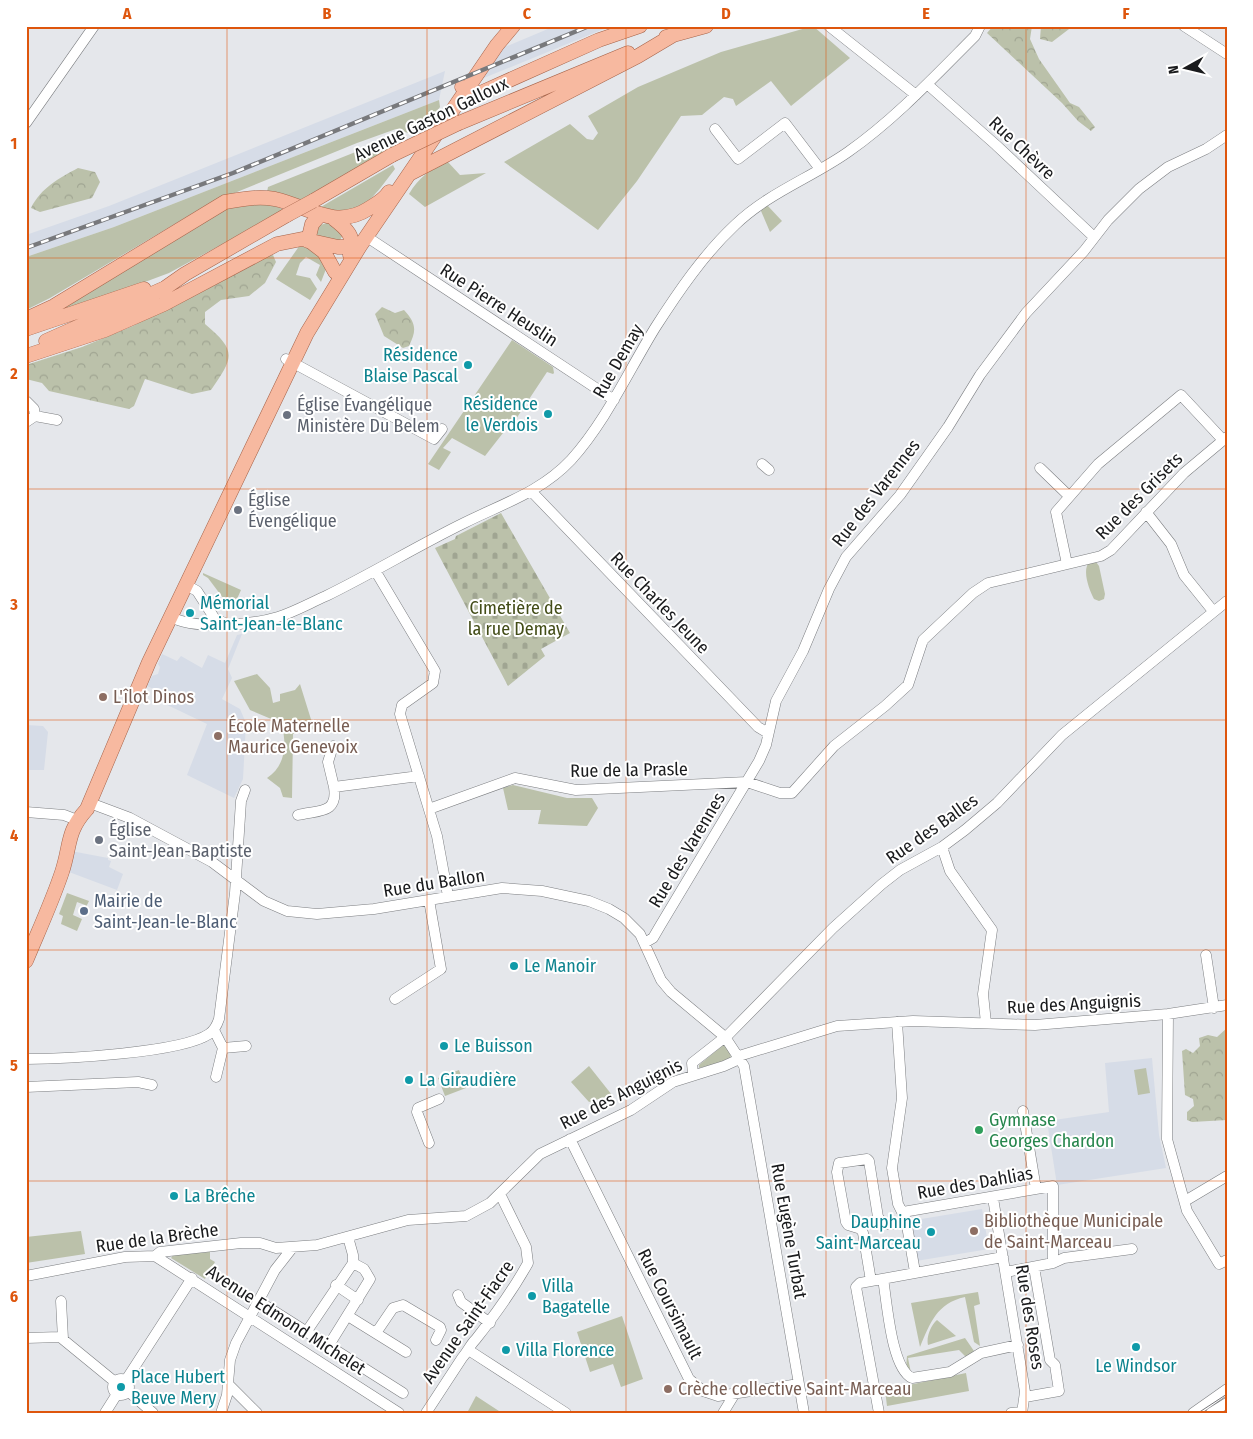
<svg xmlns="http://www.w3.org/2000/svg" width="1253" height="1439" font-family="'Fira Sans Condensed',sans-serif">
	<style>
		.built { fill: #d6dce7 }
		.green { fill: #bbc1aa }
		.forest { fill: url(#forest-crowns) }
		.cemetery { fill: url(#cemetery-stones) }
		.lines { fill: none; stroke-linecap: round; stroke-linejoin: round }
		.minor-casing { stroke: #7c7e81; stroke-width: 11 }
		.major-casing { stroke: #a66349; stroke-width: 15 }
		.minor { stroke: #fff; stroke-width: 10 }
		.major { stroke: #f7b9a0; stroke-width: 14 }
		.tram { stroke: #78797c; stroke-width: 1 }
		.rail-casing { stroke: #78797c; stroke-width: 4.5 }
		.rail { stroke: #fff; stroke-width: 2.5; stroke-dasharray: 8; stroke-linecap: butt }
		.major-bridge-casing { stroke: #a66349; stroke-width: 15; stroke-linecap: butt }
		.major-bridge { stroke: #f7b9a0; stroke-width: 14 }
		.grid { fill: none; stroke: #de560d; stroke-width: 1; stroke-opacity: 0.55 }
		.culture-dot { fill: #0f9aa8; stroke: #fff; stroke-width: 2 }
		.worship-dot { fill: #6b7280; stroke: #fff; stroke-width: 2 }
		.education-dot { fill: #8d6e63; stroke: #fff; stroke-width: 2 }
		.service-dot { fill: #5c6f8a; stroke: #fff; stroke-width: 2 }
		.leisure-dot { fill: #2e9e5b; stroke: #fff; stroke-width: 2 }
		.labels { text-anchor: middle; dominant-baseline: central; stroke-width: 4; stroke-linejoin: round; paint-order: stroke }
		.street-label { font-size: 18px; fill: #1a1b1d; stroke: #fff }
		.culture-label { font-size: 18px; fill: #0d838f; stroke: #fff; text-anchor: start }
		.worship-label { font-size: 18px; fill: #5b616d; stroke: #fff; text-anchor: start }
		.park-label { font-size: 18px; fill: #424c17; stroke: #fff }
		.education-label { font-size: 18px; fill: #785e54; stroke: #fff; text-anchor: start }
		.service-label { font-size: 18px; fill: #4e5e75; stroke: #fff; text-anchor: start }
		.leisure-label { font-size: 18px; fill: #27864d; stroke: #fff; text-anchor: start }
		.neatline { fill: none; stroke: #de560d; stroke-width: 2 }
		.grid-label { font-size: 16px; text-anchor: middle; font-weight: bold; fill: #de560d }
	</style>
	<defs>
		<pattern id="forest-crowns" width="20" height="18" patternUnits="userSpaceOnUse" patternTransform="scale(1.25)"><rect width="20" height="18" fill="#bbc1aa"/><path d="M2 6a3 3 0 1 1 6 0M12 15a3 3 0 1 1 6 0" fill="none" stroke="#a0a592"/></pattern>
		<pattern id="cemetery-stones" width="16" height="16" patternUnits="userSpaceOnUse" patternTransform="scale(1.25)"><rect width="16" height="16" fill="#bbc1aa"/><path d="M2 7V4a2 2 0 0 1 4 0v3zM10 15v-3a2 2 0 0 1 4 0v3z" fill="#a0a592"/></pattern>
	</defs>
	<rect width="100%" height="100%" fill="#e5e7eb"/>
	<path class="built" d="M 555,26 L 611,26 L 479,80 L 500,49 Z
		M 445,71 L 439,100 L 114,227 L 26,257 L 26,235 L 109,206 Z
		M 242,634 L 228,669 L 232,678 L 222,699 L 240,709 L 246,723 L 243,779 L 234,798 L 187,775 L 207,724 L 159,701 L 162,693 L 147,686 L 152,676 L 158,674 L 160,667 L 158,664 L 162,654 L 177,661 L 181,656 L 202,668 L 208,655 L 225,663 L 237,635 Z
		M 26,725 L 43,726 L 48,732 L 44,770 L 26,770 Z
		M 71,851 L 108,858 L 108,860 L 111,861 L 109,867 L 123,874 L 117,890 L 69,872 Z
		M 1152,1058 L 1159,1135 L 1166,1168 L 1057,1185 L 1047,1121 L 1109,1112 L 1105,1063 Z
		M 982,1209 L 989,1249 L 916,1261 L 909,1221 Z"/>
	<path class="green" d="M 813,26 L 850,58 L 791,106 L 771,81 L 736,106 L 733,99 L 724,97 L 702,115 L 681,116 L 637,181 L 598,230 L 504,162 L 570,124 L 587,139 L 593,140 L 598,133 L 588,116 L 638,87 L 721,52 Z
		M 439,100 L 440,107 L 422,131 L 414,135 L 396,129 L 357,143 L 210,203 L 50,298 L 26,310 L 26,257 L 114,227 Z
		M 398,135 L 395,141 L 396,147 L 299,202 L 267,192 L 268,187 Z
		M 447,161 L 460,175 L 486,173 L 425,207 L 409,194 C 419,177 430,170 447,161 Z
		M 393,165 L 395,169 C 370,201 363,217 319,208 Z
		M 252,204 L 272,205 L 285,210 L 169,273 L 38,322 L 219,211 L 237,205 Z
		M 767,205 L 782,221 L 770,232 L 761,211 Z
		M 327,223 L 345,231 L 338,244 L 314,236 L 317,226 Z
		M 300,245 L 320,253 L 326,269 L 321,282 L 316,275 L 320,265 L 306,257 L 300,263 L 296,275 L 310,278 L 317,289 L 310,300 L 276,279 Z
		M 512,340 L 553,367 L 554,373 L 553,374 L 547,372 L 516,419 L 514,419 L 485,456 L 452,438 L 443,448 L 451,452 L 439,470 L 428,464 Z
		M 1089,562 L 1096,562 L 1099,566 L 1105,594 L 1104,599 L 1099,601 L 1094,599 C 1089,589 1082,571 1089,562 Z
		M 203,573 L 241,590 L 232,610 L 208,578 L 203,575 Z
		M 257,674 L 270,688 L 273,703 L 280,701 L 280,694 L 295,690 L 300,684 L 314,729 L 293,734 L 292,798 L 283,797 L 280,788 L 267,778 C 285,766 287,746 282,726 L 276,721 L 250,710 L 234,681 Z
		M 513,785 L 567,798 L 592,798 L 598,808 L 587,826 L 538,824 L 541,810 L 508,810 L 503,788 Z
		M 67,893 L 89,901 L 86,907 L 85,905 L 77,902 L 73,915 L 82,919 L 77,931 L 61,924 L 63,916 L 59,914 Z
		M 722,1046 L 727,1046 L 732,1060 L 699,1068 L 699,1065 Z
		M 589,1066 L 612,1095 L 589,1102 L 571,1082 Z
		M 1146,1068 L 1150,1093 L 1138,1095 L 1134,1070 Z
		M 459,1070 L 466,1088 L 445,1096 L 438,1078 Z
		M 81,1231 L 85,1254 L 26,1263 L 26,1237 Z
		M 210,1252 L 210,1259 L 215,1262 L 205,1279 L 171,1258 L 174,1254 Z
		M 978,1292 L 980,1304 L 974,1306 L 980,1346 L 974,1342 L 965,1297 C 937,1303 930,1323 920,1347 L 911,1303 Z
		M 622,1316 L 643,1379 L 621,1387 L 613,1364 L 590,1372 L 577,1332 Z
		M 937,1320 L 956,1336 L 928,1345 C 926,1337 931,1325 937,1320 Z
		M 965,1338 L 974,1351 L 966,1357 L 959,1350 L 908,1358 L 911,1373 L 906,1368 L 907,1356 Z
		M 966,1373 L 969,1391 L 887,1406 L 885,1390 Z
		M 476,1396 L 502,1413 L 467,1413 Z"/>
	<path class="forest" d="M 993,26 L 1032,26 L 1030,39 L 1039,59 L 1070,103 L 1079,107 L 1095,127 L 1091,131 L 1078,121 L 1062,103 L 987,33 Z
		M 1041,26 L 1073,26 L 1052,42 L 1040,39 Z
		M 78,168 L 95,172 L 100,182 L 92,198 L 40,212 L 31,208 C 41,188 59,178 78,168 Z
		M 273,255 L 276,262 L 265,283 L 249,296 L 221,300 L 205,312 L 205,324 C 237,351 234,357 211,390 L 192,394 L 145,379 L 134,406 L 129,409 L 49,391 L 42,383 L 26,379 L 26,365 L 82,347 L 133,326 L 259,258 Z
		M 382,307 L 395,313 L 404,310 C 416,323 417,330 409,346 L 403,348 L 384,336 L 375,314 Z
		M 1227,1028 L 1227,1120 L 1192,1122 L 1187,1120 L 1187,1112 L 1194,1106 L 1193,1099 L 1185,1095 L 1182,1051 L 1186,1049 L 1193,1053 L 1200,1046 L 1199,1038 L 1208,1035 L 1217,1037 Z"/>
	<path class="cemetery" d="M 501,513 L 570,633 L 541,649 L 545,656 L 508,686 L 435,548 L 455,539 L 456,536 Z"/>
	<g class="lines">
		<g class="minor-casing">
			<path id="minor" d="M 829,26 L 916,95
				M 1184,26 L 1227,54
				M 927,84 L 996,145 L 1094,237
				M 26,123 L 94,26
				M 715,129 L 738,159 L 785,123 L 820,169
				M 367,237 L 614,400
				M 286,359 L 434,439 L 442,429
				M 26,401 L 34,409 L 35,416 L 26,422
				M 35,416 L 57,420
				M 762,464 L 769,470
				M 1040,468 L 1069,496
				M 532,492 L 758,727 L 768,733
				M 1146,512 L 1171,544 L 1184,575 L 1213,611
				M 1067,564 L 1056,512 L 1098,464 L 1181,395 L 1223,440
				M 376,572 L 435,671 L 433,683 L 402,705 L 400,714 L 437,836 L 448,896
				M 186,585 L 197,591 L 215,619 L 225,623
				M 171,617 C 196,630 251,625 278,617 C 294,612 310,603 326,596 C 373,573 417,546 464,523 C 502,504 541,492 571,460 C 606,421 628,372 655,328 C 678,292 704,254 735,225 C 768,193 811,178 848,152 C 895,119 935,76 975,36 L 980,26
				M 333,746 L 328,762 L 334,787 L 419,776
				M 90,803 L 130,818 L 212,862 L 264,901 L 287,911 L 317,914 L 374,909 L 502,888 L 542,891 L 589,901 L 609,909 L 624,918 L 640,934 L 661,980 L 671,992 L 725,1037 L 744,1066 L 804,1413
				M 429,809 L 515,778 L 576,790 L 747,782 L 780,793 L 792,793 L 834,746 L 885,706 L 908,685 L 923,640 L 973,593 L 988,583 L 1101,556 L 1111,550 L 1184,473 L 1227,437
				M 26,812 L 64,815 L 77,820
				M 298,815 C 319,810 338,814 334,787
				M 942,847 L 950,871 L 992,930 L 983,994 L 986,1023
				M 646,942 L 653,938 L 660,926 L 759,761 L 766,745 L 776,701 L 803,651 L 829,589 L 846,557 L 900,495 L 948,427 L 980,375 L 1026,313 L 1084,251 L 1108,220 L 1139,189 L 1168,167 L 1206,149 L 1227,135
				M 1206,955 L 1214,1008
				M 395,999 L 441,969 L 429,900
				M 1168,1014 L 1167,1139 L 1187,1211 L 1219,1264 L 1227,1260
				M 897,1022 L 902,1098 L 892,1168 L 898,1204 L 906,1220 L 915,1272
				M 214,1030 L 223,1048 L 216,1077
				M 223,1048 L 246,1046
				M 26,1059 C 63,1059 181,1053 209,1034 C 215,1030 217,1025 219,1019 L 235,893 L 241,801 L 245,790
				M 693,1074 L 692,1063 L 729,1034 L 833,928 L 882,884 L 900,870 L 942,847 L 965,830 L 997,803 L 1062,735 L 1227,601
				M 26,1087 L 138,1082 L 152,1085
				M 1023,1111 L 1036,1189
				M 570,1139 L 689,1379 L 703,1391 L 718,1396 L 799,1384
				M 429,1143 L 417,1112 L 418,1108 L 439,1099
				M 993,1198 L 1025,1392 L 1022,1413
				M 1185,1201 L 1227,1176
				M 903,1212 L 1053,1186 L 1053,1263
				M 155,1256 L 399,1413
				M 1006,1272 L 1053,1263 L 1064,1258 L 1132,1249
				M 26,1276 L 125,1257 L 155,1256 L 160,1252 L 241,1243 L 260,1243 L 276,1248 L 317,1245 L 408,1220 L 466,1216 L 490,1203 L 540,1154 L 631,1110 L 673,1082 L 724,1066 L 735,1061 L 739,1056 L 837,1026 L 913,1021 L 1035,1025 L 1168,1014 L 1227,1005
				M 883,1279 C 887,1301 891,1368 912,1378 L 950,1372 L 981,1353 L 1018,1345
				M 871,1281 L 863,1233 L 861,1229 L 848,1225 L 846,1222 L 837,1172 L 839,1163 L 867,1159 L 869,1161 L 878,1217 C 885,1228 895,1224 906,1222
				M 336,1285 L 358,1300
				M 458,1295 L 461,1302 L 490,1323
				M 61,1301 L 63,1339
				M 258,1301 L 403,1393
				M 348,1316 L 406,1352
				M 307,1331 L 353,1263 L 353,1255 L 348,1237
				M 376,1333 L 393,1308 L 403,1305 L 440,1327 L 441,1330 L 436,1340
				M 26,1338 L 60,1337 L 115,1382
				M 329,1345 L 370,1279 L 364,1269 L 353,1263
				M 470,1351 L 566,1413
				M113 1387a8 8 0 1 1 16 0a8 8 0 1 1-16 0Z
				M 126,1380 L 192,1278
				M 228,1384 L 257,1413
				M 128,1391 L 153,1413
				M 1025,1397 L 1059,1391 L 1055,1365 L 1050,1360 L 1034,1267
				M 105,1413 L 117,1394
				M 221,1413 L 227,1395 L 230,1360 L 236,1343 L 275,1270 L 293,1247
				M 426,1413 L 462,1358 C 468,1351 470,1345 476,1339 C 495,1315 513,1290 528,1263 L 526,1247 L 500,1194
				M 723,1413 L 734,1395
				M 879,1413 L 856,1287 L 860,1283 L 1003,1257
				M 1011,1413 L 1022,1412
				M 1193,1413 L 1227,1389
				M 1211,1413 L 1227,1403"/>
		</g>
		<g class="major-casing">
			<path id="major" d="M 666,37 L 706,26
				M 462,87 L 476,95 L 599,40 L 640,26
				M 459,123 L 628,53
				M 411,173 L 638,56 L 675,34
				M 313,201 L 392,155
				M 334,219 C 347,229 356,237 350,255
				M 308,241 L 312,224 L 320,215
				M 311,242 L 324,252 L 335,272
				M 26,319 L 54,306 L 225,202 C 242,199 258,196 275,199 C 307,206 335,230 368,209 C 376,204 384,200 389,192
				M 26,329 L 144,289
				M 46,341 L 165,288 L 185,274 L 287,215
				M 26,356 L 105,330 L 164,304 L 277,244 L 302,239 L 338,247 L 360,246
				M 26,961 C 38,932 52,902 62,872 C 71,845 66,832 87,809 L 149,662 L 307,333 L 360,246 L 497,45 L 513,26"/>
		</g>
		<use href="#minor" class="minor"/>
		<use href="#major" class="major"/>
		<path class="tram" d="M 1198,1413 L 1227,1394"/>
		<g class="rail-casing">
			<path id="rail" d="M 26,248 L 233,173 L 589,26"/>
		</g>
		<use href="#rail" class="rail"/>
		<g class="major-bridge-casing">
			<path id="major-bridge" d="M 392,155 L 459,123
				M 287,215 L 313,201"/>
		</g>
		<use href="#major-bridge" class="major-bridge"/>
	</g>
	<path class="grid" d="M 227,26 L 227,1413M 427,26 L 427,1413M 626,26 L 626,1413M 826,26 L 826,1413M 1026,26 L 1026,1413M 26,258 L 1227,258M 26,489 L 1227,489M 26,720 L 1227,720M 26,950 L 1227,950M 26,1181 L 1227,1181"/>
	<g class="culture-dot">
		<circle cx="468" cy="365" r="5"/>
		<circle cx="548" cy="414" r="5"/>
		<circle cx="190" cy="613" r="5"/>
		<circle cx="514" cy="966" r="5"/>
		<circle cx="444" cy="1046" r="5"/>
		<circle cx="409" cy="1080" r="5"/>
		<circle cx="174" cy="1196" r="5"/>
		<circle cx="931" cy="1232" r="5"/>
		<circle cx="532" cy="1296" r="5"/>
		<circle cx="1136" cy="1347" r="5"/>
		<circle cx="506" cy="1350" r="5"/>
		<circle cx="121" cy="1387" r="5"/>
	</g>
	<g class="worship-dot">
		<circle cx="287" cy="415" r="5"/>
		<circle cx="238" cy="510" r="5"/>
		<circle cx="99" cy="840" r="5"/>
	</g>
	<g class="education-dot">
		<circle cx="103" cy="697" r="5"/>
		<circle cx="218" cy="736" r="5"/>
		<circle cx="974" cy="1231" r="5"/>
		<circle cx="668" cy="1389" r="5"/>
	</g>
	<circle class="service-dot" cx="84" cy="911" r="5"/>
	<circle class="leisure-dot" cx="979" cy="1130" r="5"/>
	<g class="labels">
		<g class="street-label">
			<text transform="translate(431 119) rotate(-26)">Avenue Gaston Galloux</text>
			<text transform="translate(1022 148) rotate(43)">Rue Chèvre</text>
			<text transform="translate(499 305) rotate(33)">Rue Pierre Heuslin</text>
			<text transform="translate(618 361) rotate(-60)">Rue Demay</text>
			<text transform="translate(876 493) rotate(-52)">Rue des Varennes</text>
			<text transform="translate(1139 496) rotate(-45)">Rue des Grisets</text>
			<text transform="translate(660 603) rotate(46)">Rue Charles Jeune</text>
			<text transform="translate(629 770) rotate(-1)">Rue de la Prasle</text>
			<text transform="translate(932 829) rotate(-35)">Rue des Balles</text>
			<text transform="translate(687 850) rotate(-59)">Rue des Varennes</text>
			<text transform="translate(434 883) rotate(-9)">Rue du Ballon</text>
			<text transform="translate(1074 1004) rotate(-3)">Rue des Anguignis</text>
			<text transform="translate(621 1094) rotate(-27)">Rue des Anguignis</text>
			<text transform="translate(975 1183) rotate(-10)">Rue des Dahlias</text>
			<text transform="translate(789 1231) rotate(80)">Rue Eugène Turbat</text>
			<text transform="translate(157 1238) rotate(-8)">Rue de la Brèche</text>
			<text transform="translate(670 1304) rotate(63)">Rue Coursimault</text>
			<text transform="translate(1030 1317) rotate(81)">Rue des Roses</text>
			<text transform="translate(286 1320) rotate(33)">Avenue Edmond Michelet</text>
			<text transform="translate(468 1322) rotate(-55)">Avenue Saint-Fiacre</text>
		</g>
		<g class="culture-label">
			<text x="458" y="355" text-anchor="end">Résidence<tspan x="458" dy="21">Blaise Pascal</tspan></text>
			<text x="538" y="404" text-anchor="end">Résidence<tspan x="538" dy="21">le Verdois</tspan></text>
			<text x="200" y="603">Mémorial<tspan x="200" dy="21">Saint-Jean-le-Blanc</tspan></text>
			<text x="524" y="966">Le Manoir</text>
			<text x="454" y="1046">Le Buisson</text>
			<text x="419" y="1080">La Giraudière</text>
			<text x="184" y="1196">La Brêche</text>
			<text x="921" y="1222" text-anchor="end">Dauphine<tspan x="921" dy="21">Saint-Marceau</tspan></text>
			<text x="542" y="1286">Villa<tspan x="542" dy="21">Bagatelle</tspan></text>
			<text x="516" y="1350">Villa Florence</text>
			<text x="1136" y="1366" text-anchor="middle">Le Windsor</text>
			<text x="131" y="1377">Place Hubert<tspan x="131" dy="21">Beuve Mery</tspan></text>
		</g>
		<g class="worship-label">
			<text x="297" y="405">Église Évangélique<tspan x="297" dy="21">Ministère Du Belem</tspan></text>
			<text x="248" y="500">Église<tspan x="248" dy="21">Évengélique</tspan></text>
			<text x="109" y="830">Église<tspan x="109" dy="21">Saint-Jean-Baptiste</tspan></text>
		</g>
		<g class="park-label">
			<text x="516" y="608">Cimetière de<tspan x="516" dy="21">la rue Demay</tspan></text>
		</g>
		<g class="education-label">
			<text x="113" y="697">L'îlot Dinos</text>
			<text x="228" y="726">École Maternelle<tspan x="228" dy="21">Maurice Genevoix</tspan></text>
			<text x="984" y="1221">Bibliothèque Municipale<tspan x="984" dy="21">de Saint-Marceau</tspan></text>
			<text x="678" y="1389">Crèche collective Saint-Marceau</text>
		</g>
		<g class="service-label">
			<text x="94" y="901">Mairie de<tspan x="94" dy="21">Saint-Jean-le-Blanc</tspan></text>
		</g>
		<g class="leisure-label">
			<text x="989" y="1120">Gymnase<tspan x="989" dy="21">Georges Chardon</tspan></text>
		</g>
	</g>
	<rect width="1253" height="1439" fill="none" stroke="#ffffff" stroke-width="55"/>
	<g transform="translate(1186 68) rotate(262)" stroke="#ffffff" stroke-width="4" paint-order="stroke">
	<path d="M0-4L9 19L0 12L-9 19Z" fill="#1a1b1d"/>
	<text y="-8" font-size="14" font-weight="bold" text-anchor="middle" fill="#1a1b1d">N</text>
	</g>
	<rect x="28" y="28" width="1198" height="1384" class="neatline"/>
	<g class="grid-label">
		<text x="127" y="19">A</text>
		<text x="327" y="19">B</text>
		<text x="527" y="19">C</text>
		<text x="726" y="19">D</text>
		<text x="926" y="19">E</text>
		<text x="1126" y="19">F</text>
		<text x="14" y="149">1</text>
		<text x="14" y="379">2</text>
		<text x="14" y="610">3</text>
		<text x="14" y="841">4</text>
		<text x="14" y="1071">5</text>
		<text x="14" y="1302">6</text>
	</g>
</svg>
